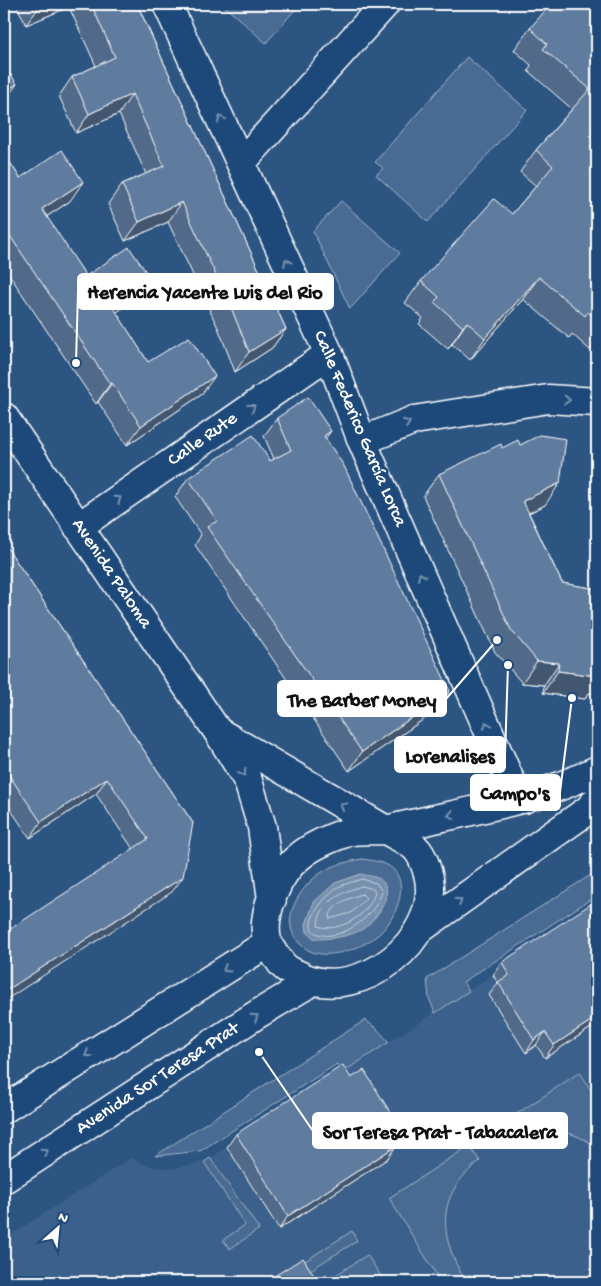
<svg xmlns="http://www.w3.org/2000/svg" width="601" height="1286" font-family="'Gochi Hand',sans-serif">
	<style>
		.built { fill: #3b618b }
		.green { fill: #486b92; stroke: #a4b5c8 }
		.water { fill: #748fad; stroke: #acbcce }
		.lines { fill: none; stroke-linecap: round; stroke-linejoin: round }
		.shore { stroke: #c7d2de; stroke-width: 1 }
		.minor-casing { stroke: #fff; stroke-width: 31 }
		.secondary-casing { stroke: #fff; stroke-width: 31 }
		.minor { stroke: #1f4a7a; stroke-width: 28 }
		.secondary { stroke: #1f4a7a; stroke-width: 28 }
		.wall { fill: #516b89; stroke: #fff }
		.shaded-wall { fill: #42576f; stroke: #fff }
		.building { fill: #5e7c9f; stroke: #fff }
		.oneway { stroke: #7992af }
		.labels { text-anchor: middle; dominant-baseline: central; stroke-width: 5; stroke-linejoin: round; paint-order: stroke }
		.street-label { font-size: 19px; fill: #fff; stroke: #1f4a7a }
		.leader { fill: none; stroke: #fff; stroke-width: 2 }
		.callout-dot { fill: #fff; stroke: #1f4a7a; stroke-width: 2 }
		.callout { fill: #fff; stroke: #fff; stroke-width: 2 }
		.callout-label { font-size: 20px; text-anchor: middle; font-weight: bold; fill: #111 }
	</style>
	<rect width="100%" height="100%" fill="#2c5582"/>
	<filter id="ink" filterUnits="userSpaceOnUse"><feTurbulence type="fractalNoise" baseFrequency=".02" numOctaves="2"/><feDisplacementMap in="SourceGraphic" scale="10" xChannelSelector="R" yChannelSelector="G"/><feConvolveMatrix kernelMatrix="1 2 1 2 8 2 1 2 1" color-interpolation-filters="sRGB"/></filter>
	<g filter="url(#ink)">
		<path class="built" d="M 597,907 L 597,1282 L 4,1282 L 4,1239 L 131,1158 L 149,1166 L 171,1169 L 204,1162 Z"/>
		<path class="green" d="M 222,4 L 300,4 L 266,43 Z
			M 467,57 L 527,110 L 428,222 L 376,175 L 383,168 L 375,162 Z
			M 341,201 L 400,253 L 350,309 L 313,231 Z
			M 362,859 C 369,860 378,861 385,864 C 413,876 398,916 381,932 C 367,946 340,956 321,954 C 311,953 301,947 296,939 C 282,919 297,894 313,879 C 327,866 345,862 362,859 Z
			M 597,871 L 597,895 L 463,982 L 469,991 L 435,1013 L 429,998 L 427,979 Z
			M 365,1020 L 376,1028 L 389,1042 L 343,1072 L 337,1064 L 200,1151 L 155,1156 Z
			M 580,1072 L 597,1100 L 597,1147 C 568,1127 537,1124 507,1142 L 497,1127 Z
			M 469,1146 L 480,1161 C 434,1196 439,1237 466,1282 L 441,1282 L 389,1198 Z
			M 210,1158 L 259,1229 L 230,1249 L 223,1240 L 245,1225 L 204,1162 Z
			M 352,1231 L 357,1241 L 307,1272 L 302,1263 Z
			M 367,1255 L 385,1282 L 325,1282 Z"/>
		<path class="water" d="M 361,874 C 368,876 378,876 383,882 C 395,896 373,923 361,930 C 347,937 331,939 315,939 L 307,932 L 306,924 L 314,902 L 335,883 Z"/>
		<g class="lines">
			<path class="shore" d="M 362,879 L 376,883 L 382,891 C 377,914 343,942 318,934 C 297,927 328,894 336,888 C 343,884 354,882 362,879 Z
				M 362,886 L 373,889 L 375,892 C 371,913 340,934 318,926 C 318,904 343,891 362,886 Z
				M 362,894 L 366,898 L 351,913 L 329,919 C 331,904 350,898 362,894 Z"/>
			<g class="minor-casing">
				<path id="minor" d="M 167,4 L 329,354 L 362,441 L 510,780 L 524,799
					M 241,163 L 385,4
					M 362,441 L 414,420 L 548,399 L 597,402
					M 78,527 L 329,354"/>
			</g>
			<g class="secondary-casing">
				<path id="secondary" d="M 4,417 L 218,732 L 248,781 L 262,827 L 272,899
					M 222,734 L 386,830 C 458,812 530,804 597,770
					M 386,830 C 394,835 404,839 412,845 C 422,852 426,866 429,878 C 440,940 361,1002 303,977 C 293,972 285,970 279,960 C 275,955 269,948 267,941 C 261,913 278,873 300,856 C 312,846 333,837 348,832 C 359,829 374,831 386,830 Z
					M 420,929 L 588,810 L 597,800
					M 4,1109 L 268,943
					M 4,1179 L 256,1015 L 313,981"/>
			</g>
			<use href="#minor" class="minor"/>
			<use href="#secondary" class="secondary"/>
		</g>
		<path class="wall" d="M 16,4 L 137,4 L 286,329 L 272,348 L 235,372 L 219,330 L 168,222 L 125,241 L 108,204 L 122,184 L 146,174 L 119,114 L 76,133 L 59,96 L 72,77 L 96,66 L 69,7 L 26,25 Z
			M 597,4 L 597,342 L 590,350 L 572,334 L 569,338 L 523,299 L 470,360 L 452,344 L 448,349 L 419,324 L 423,318 L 405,303 L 421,281 L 512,214 L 536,186 L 520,172 L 536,150 L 572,109 L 528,71 L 531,65 L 514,50 L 530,28 Z
			M 4,153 L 20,178 L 70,201 L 46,217 L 86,276 L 151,279 L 137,299 L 116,312 L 148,362 L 201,395 L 127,445 L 98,402 L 96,404 L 4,267 Z
			M 277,418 L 325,438 L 437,710 L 349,771 L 195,545 L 201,535 L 175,497 L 188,478 L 270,461 L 274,459 L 264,436 Z
			M 502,448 L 545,505 L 529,513 L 562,583 L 597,589 L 597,695 L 589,693 L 585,699 L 543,693 L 544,685 L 522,683 L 495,652 L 423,496 L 439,474 Z
			M 4,543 L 193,823 L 172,892 L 133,849 L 96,794 L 30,838 L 4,800 Z
			M 502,962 L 597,1024 L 545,1058 L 536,1045 L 526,1053 L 489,995 L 498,983 L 493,975 Z
			M 236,1134 L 392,1140 L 396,1146 L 387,1159 L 279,1229 L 227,1147 Z"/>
		<path class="shaded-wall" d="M 45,4 L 71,4 L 69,7 L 26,25 L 40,6 Z
			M 17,84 L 4,102 L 4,92 Z
			M 132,94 L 119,114 L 76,133 L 89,114 Z
			M 83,182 L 70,201 L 28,229 L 42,209 Z
			M 182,202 L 168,222 L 125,241 L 139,222 Z
			M 539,277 L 523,299 L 470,360 L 485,338 Z
			M 151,279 L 137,299 L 98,324 L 112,305 Z
			M 467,322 L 452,344 L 448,349 L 463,327 Z
			M 286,329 L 272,348 L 235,372 L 249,352 Z
			M 215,376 L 201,395 L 127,445 L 141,426 Z
			M 112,383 L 98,402 L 96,404 L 110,384 Z
			M 331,431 L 318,449 L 324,436 Z
			M 560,483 L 545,505 L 508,523 L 523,501 Z
			M 537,661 L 559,663 L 544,685 L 522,683 Z
			M 558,671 L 597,676 L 597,695 L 589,693 L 585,699 L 543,693 Z
			M 450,691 L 437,710 L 349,771 L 362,752 Z
			M 107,778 L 96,794 L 30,838 L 41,822 Z
			M 183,877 L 172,892 L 4,1001 L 4,992 Z
			M 597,1017 L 597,1024 L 545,1058 L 554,1045 Z
			M 545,1032 L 536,1045 L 526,1053 L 534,1040 Z
			M 400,1128 L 391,1140 L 389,1136 Z
			M 396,1146 L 387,1159 L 279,1229 L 288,1216 Z"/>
		<path class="building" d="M 91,4 L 137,4 L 286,329 L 249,352 L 232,310 L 182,202 L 139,222 L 122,184 L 164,166 L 132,94 L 89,114 L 72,77 L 115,57 Z
			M 551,4 L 597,4 L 597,321 L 588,312 L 585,316 L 539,277 L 485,338 L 467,322 L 463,327 L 434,302 L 439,297 L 421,281 L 494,199 L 512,214 L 553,166 L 536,150 L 590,89 L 543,49 L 547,44 L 530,28 Z
			M 4,64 L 17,84 L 4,92 Z
			M 62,150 L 83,182 L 42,209 L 86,276 L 129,247 L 151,279 L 112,305 L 148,362 L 189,337 L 215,376 L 141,426 L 112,383 L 110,384 L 4,227 L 4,153 L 20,178 Z
			M 308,397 L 331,431 L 324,436 L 344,466 L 450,691 L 362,752 L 207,527 L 217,521 L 188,478 L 253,435 L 270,461 L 291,450 L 277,418 Z
			M 540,435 L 566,439 L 560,483 L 523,501 L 562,583 L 597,589 L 597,676 L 558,671 L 559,663 L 537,661 L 511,630 L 439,474 L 501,444 L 502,448 L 518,440 L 520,445 Z
			M 4,543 L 193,823 L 183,877 L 4,992 L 4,933 L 148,839 L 107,778 L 41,822 L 4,768 Z
			M 597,900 L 597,1017 L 554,1045 L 545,1032 L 534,1040 L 498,982 L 509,975 L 502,962 Z
			M 343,1065 L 351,1078 L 364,1070 L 400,1128 L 389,1136 L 396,1146 L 288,1216 L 236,1134 Z
			M 303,1258 L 318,1282 L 265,1282 Z"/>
		<defs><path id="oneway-chevron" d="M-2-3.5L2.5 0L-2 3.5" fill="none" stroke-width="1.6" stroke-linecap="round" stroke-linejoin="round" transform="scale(1.25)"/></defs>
		<g class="oneway">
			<use href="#oneway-chevron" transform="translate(221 119) rotate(-115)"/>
			<use href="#oneway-chevron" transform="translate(287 262) rotate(-115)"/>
			<use href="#oneway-chevron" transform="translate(567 400) rotate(4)"/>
			<use href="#oneway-chevron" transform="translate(252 407) rotate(-35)"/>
			<use href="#oneway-chevron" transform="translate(407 423) rotate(-21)"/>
			<use href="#oneway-chevron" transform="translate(118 499) rotate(-35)"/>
			<use href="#oneway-chevron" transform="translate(421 576) rotate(-114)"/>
			<use href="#oneway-chevron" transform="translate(487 725) rotate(-113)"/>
			<use href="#oneway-chevron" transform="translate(243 773) rotate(59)"/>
			<use href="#oneway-chevron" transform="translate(343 806) rotate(-151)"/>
			<use href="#oneway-chevron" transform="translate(451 815) rotate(168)"/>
			<use href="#oneway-chevron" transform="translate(459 901) rotate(-35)"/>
			<use href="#oneway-chevron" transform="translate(226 969) rotate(148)"/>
			<use href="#oneway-chevron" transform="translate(255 1017) rotate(-34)"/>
			<use href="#oneway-chevron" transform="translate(88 1054) rotate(147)"/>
			<use href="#oneway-chevron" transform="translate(45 1152) rotate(-33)"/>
		</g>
	</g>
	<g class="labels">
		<g class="street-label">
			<text transform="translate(359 429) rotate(67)">Calle Federico García Lorca</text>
			<text transform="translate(203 440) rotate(-35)">Calle Rute</text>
			<text transform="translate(111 574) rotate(56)">Avenida Paloma</text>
			<text transform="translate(158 1079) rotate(-33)">Avenida Sor Teresa Prat</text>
		</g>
	</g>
	<path class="leader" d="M76 363L78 291M497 640L446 699M508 665L505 755M572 698L560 792M259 1052L313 1131"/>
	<g class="callout-dot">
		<circle cx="76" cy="363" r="5"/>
		<circle cx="497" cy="640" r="5"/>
		<circle cx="508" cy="665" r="5"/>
		<circle cx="572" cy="698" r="5"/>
		<circle cx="259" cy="1052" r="5"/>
	</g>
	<g class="callout">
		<rect x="78" y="274" width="255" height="35" rx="5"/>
		<rect x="278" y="681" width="168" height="35" rx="5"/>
		<rect x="395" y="737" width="110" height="35" rx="5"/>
		<rect x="471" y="775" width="89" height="35" rx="5"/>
		<rect x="313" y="1113" width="254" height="35" rx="5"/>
	</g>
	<g class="callout-label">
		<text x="205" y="298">Herencia Yacente Luis del Rio</text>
		<text x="362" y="706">The Barber Money</text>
		<text x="450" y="762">Lorenalises</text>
		<text x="515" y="799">Campo's</text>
		<text x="440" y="1138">Sor Teresa Prat - Tabacalera</text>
	</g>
	<rect width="601" height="1286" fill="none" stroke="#1f4a7a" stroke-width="20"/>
	<rect x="10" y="10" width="581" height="1266" fill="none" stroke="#fff" stroke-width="2" filter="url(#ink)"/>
	<g transform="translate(58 1228) rotate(27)" stroke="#1f4a7a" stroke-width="4" paint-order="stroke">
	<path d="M0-4L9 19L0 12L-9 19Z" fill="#ffffff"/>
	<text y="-8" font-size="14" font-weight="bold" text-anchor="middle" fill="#ffffff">N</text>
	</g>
</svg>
